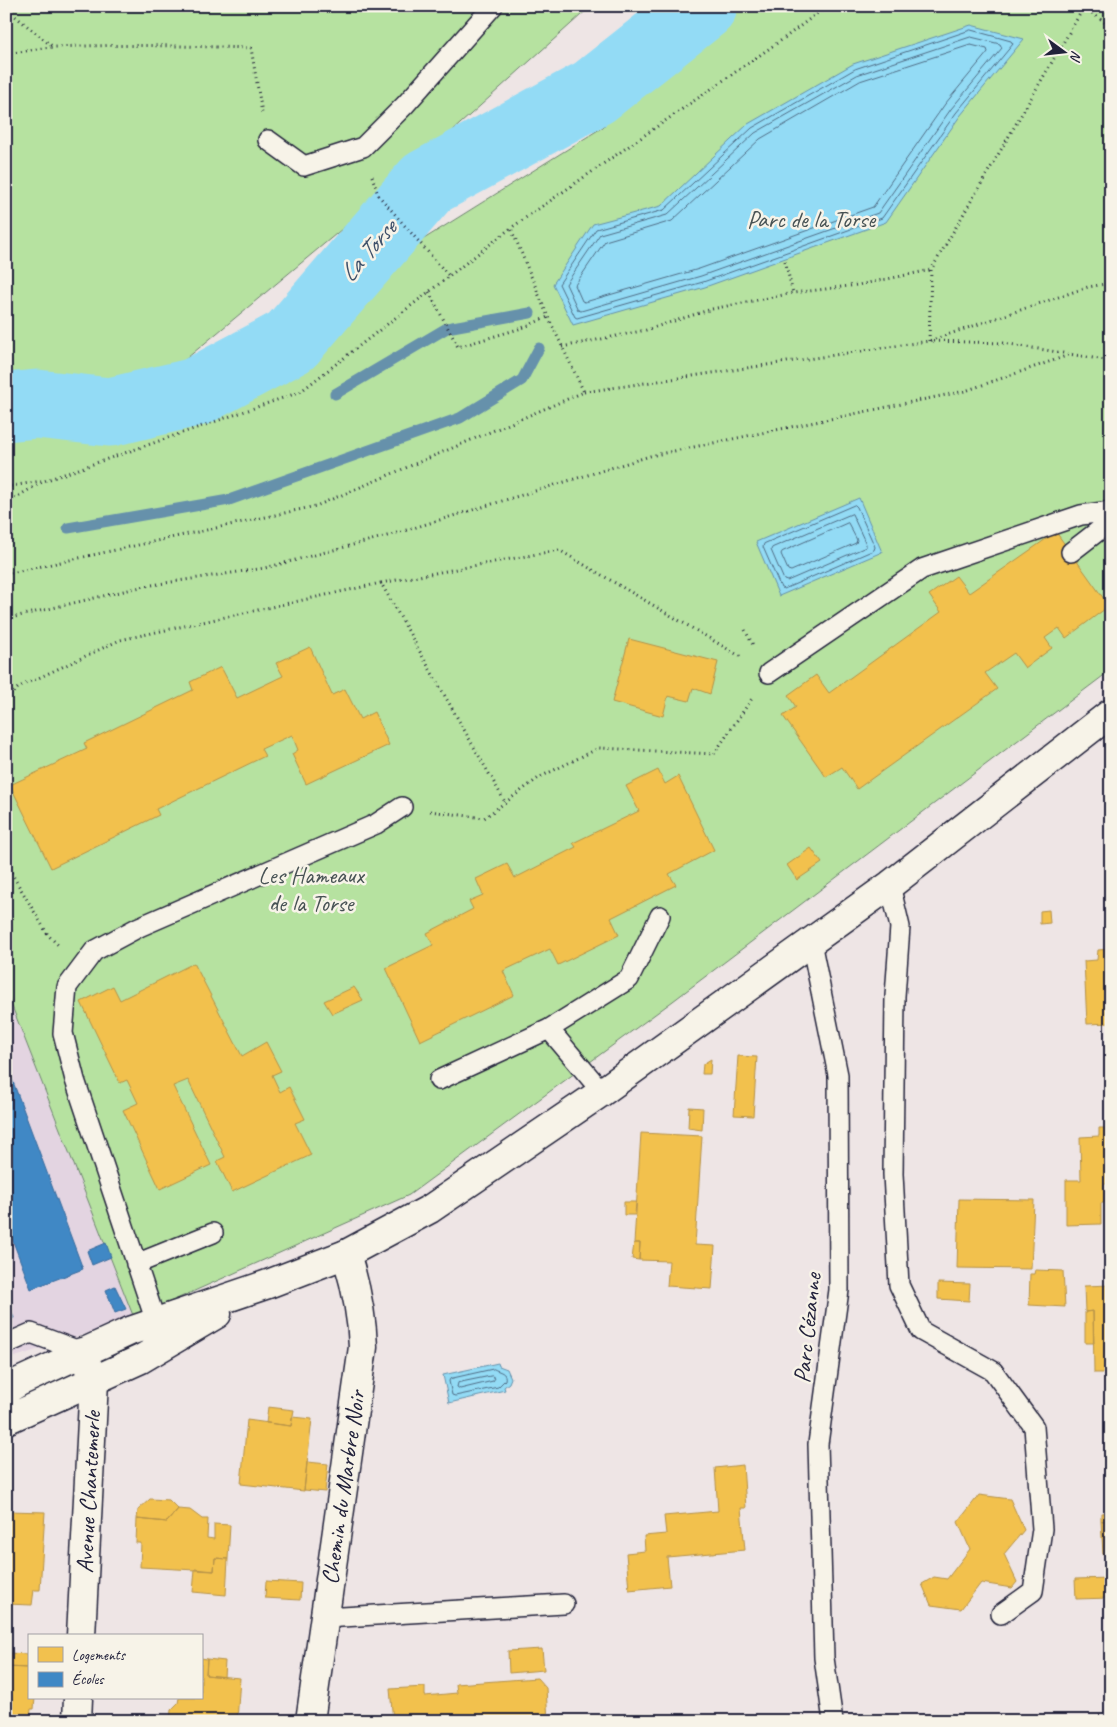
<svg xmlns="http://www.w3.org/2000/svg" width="1117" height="1727" font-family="Caveat,sans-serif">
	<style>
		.built { fill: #e3d4e1 }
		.green { fill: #b6e2a0; stroke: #6c826e }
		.water { fill: #93dbf5; stroke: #6691ab }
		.homes { fill: #f2c14e; stroke: #b49148 }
		.schools { fill: #3f88c5; stroke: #36699c }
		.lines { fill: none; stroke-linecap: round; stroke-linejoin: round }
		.shore { stroke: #4f6c85; stroke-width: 1 }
		.stream { stroke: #6691ab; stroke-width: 11 }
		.river { stroke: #93dbf5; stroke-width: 69 }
		.service-casing { stroke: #22223b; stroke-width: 22 }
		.minor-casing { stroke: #22223b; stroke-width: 31 }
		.tertiary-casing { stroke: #22223b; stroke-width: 31 }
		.path { stroke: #22223b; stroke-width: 3; stroke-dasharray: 1 4; stroke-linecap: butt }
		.service { stroke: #f7f3e8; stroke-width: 19 }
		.minor { stroke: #f7f3e8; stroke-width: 28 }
		.tertiary { stroke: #f7f3e8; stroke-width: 28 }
		.labels { text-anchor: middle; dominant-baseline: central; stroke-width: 5; stroke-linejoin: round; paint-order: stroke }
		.park-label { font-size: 24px; fill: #475254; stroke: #f7f3e8 }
		.street-label { font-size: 24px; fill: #22223b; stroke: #f7f3e8 }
		.water-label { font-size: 25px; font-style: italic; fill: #3e506a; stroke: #f7f3e8 }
	</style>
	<rect width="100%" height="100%" fill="#eee5e5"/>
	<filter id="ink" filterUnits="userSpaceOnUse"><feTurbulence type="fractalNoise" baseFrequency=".02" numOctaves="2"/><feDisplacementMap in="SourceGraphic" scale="10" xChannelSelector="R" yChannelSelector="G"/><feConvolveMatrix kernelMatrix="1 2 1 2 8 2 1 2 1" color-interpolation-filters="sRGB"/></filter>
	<g filter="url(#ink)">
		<path class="built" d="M 6,991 L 134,1318 L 6,1360 Z"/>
		<path class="green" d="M 6,6 L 591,6 L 360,214 L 169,373 L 419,242 L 603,127 L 718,6 L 1111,6 L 1111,670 L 673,1001 L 409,1195 L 134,1318 L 6,991 Z"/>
		<path class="water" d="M 971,25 L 1024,39 L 960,116 L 886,222 L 705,287 L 573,325 L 553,284 L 593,224 L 661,206 L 748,124 L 853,64 Z
			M 859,498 L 882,552 L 779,596 L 756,542 Z
			M 498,1363 L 499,1366 L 507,1369 L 511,1378 L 509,1383 L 504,1387 L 505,1390 L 449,1403 L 443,1375 Z"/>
		<path class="homes" d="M 1056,532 L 1109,606 L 1066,638 L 1059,628 L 1045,638 L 1052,648 L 1025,668 L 1014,653 L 985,673 L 997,689 L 857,789 L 842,767 L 826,777 L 783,716 L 796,707 L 788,695 L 816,675 L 829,693 L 941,612 L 929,595 L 956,576 L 969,593 Z
			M 629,639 L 718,662 L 710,694 L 693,688 L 689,701 L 668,696 L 663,716 L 612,702 Z
			M 310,647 L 332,695 L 345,689 L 360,719 L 374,712 L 389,745 L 306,784 L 292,754 L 298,750 L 292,735 L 261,749 L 265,756 L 156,809 L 159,815 L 51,868 L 10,785 L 87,749 L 84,743 L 193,690 L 190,682 L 221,667 L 237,698 L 283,676 L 276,663 Z
			M 658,770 L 665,784 L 678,776 L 714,850 L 669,874 L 676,885 L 611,918 L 619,935 L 558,965 L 550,949 L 503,971 L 514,995 L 420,1041 L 386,968 L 433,945 L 427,933 L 473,909 L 469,901 L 483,895 L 476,879 L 507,864 L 515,878 L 576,847 L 573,843 L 639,811 L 626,786 Z
			M 1108,772 L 1111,772 L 1111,808 L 1109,809 Z
			M 811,848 L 822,863 L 797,880 L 787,865 Z
			M 1049,910 L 1050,923 L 1040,924 L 1040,911 Z
			M 1111,949 L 1111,1023 L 1087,1024 L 1084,961 L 1097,960 L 1098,950 Z
			M 194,963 L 242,1056 L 266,1042 L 281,1071 L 272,1075 L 280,1092 L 289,1087 L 305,1119 L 295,1123 L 311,1155 L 232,1192 L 217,1161 L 225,1157 L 188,1080 L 173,1086 L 211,1165 L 160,1189 L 123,1110 L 138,1103 L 127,1080 L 120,1083 L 81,1002 L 113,986 L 120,1000 Z
			M 354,987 L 363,1000 L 332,1014 L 324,1001 Z
			M 738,1056 L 757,1057 L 753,1116 L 734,1115 Z
			M 711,1059 L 710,1074 L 702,1074 L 703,1064 Z
			M 689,1107 L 703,1108 L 702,1130 L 688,1128 Z
			M 1099,1128 L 1111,1128 L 1111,1184 L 1104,1184 L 1104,1203 L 1101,1203 L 1101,1224 L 1066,1225 L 1066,1180 L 1081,1180 L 1080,1137 L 1099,1136 Z
			M 641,1133 L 702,1136 L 695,1245 L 715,1246 L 712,1289 L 667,1286 L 669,1261 L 639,1260 L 640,1243 L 634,1243 Z
			M 959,1199 L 1034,1200 L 1031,1269 L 957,1268 Z
			M 624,1202 L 636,1202 L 635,1215 L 624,1215 Z
			M 634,1243 L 640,1243 L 639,1260 L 632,1259 Z
			M 1035,1270 L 1063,1271 L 1065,1307 L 1029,1305 L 1030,1274 L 1034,1274 Z
			M 938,1283 L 970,1284 L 969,1301 L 938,1299 Z
			M 1111,1285 L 1111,1373 L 1094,1373 L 1093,1311 L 1085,1312 L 1084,1286 Z
			M 1093,1311 L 1094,1343 L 1085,1343 L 1085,1312 Z
			M 268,1407 L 294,1410 L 291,1426 L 266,1423 Z
			M 292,1417 L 312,1419 L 304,1491 L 241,1484 L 247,1420 L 291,1426 Z
			M 307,1462 L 328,1464 L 325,1492 L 304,1490 Z
			M 743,1465 L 746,1508 L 741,1508 L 745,1550 L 667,1557 L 670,1586 L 629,1590 L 626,1553 L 645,1551 L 644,1536 L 666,1534 L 664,1516 L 718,1511 L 715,1468 Z
			M 979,1495 L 1010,1499 L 1024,1530 L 1004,1554 L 1017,1582 L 1012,1588 L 981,1583 L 961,1609 L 931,1605 L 922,1584 L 934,1577 L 947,1579 L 970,1549 L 958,1522 Z
			M 150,1499 L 169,1500 L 178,1509 L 167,1522 L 137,1519 L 138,1510 Z
			M 178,1509 L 190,1510 L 202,1519 L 208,1519 L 207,1538 L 214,1539 L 214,1524 L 230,1525 L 228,1559 L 215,1558 L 214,1571 L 140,1567 L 141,1543 L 136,1543 L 137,1519 L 167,1522 Z
			M 9,1511 L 45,1512 L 40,1590 L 34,1590 L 32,1605 L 6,1604 L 6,1523 L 8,1523 Z
			M 1111,1512 L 1111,1520 L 1101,1521 L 1101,1513 Z
			M 1109,1520 L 1110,1553 L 1103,1554 L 1101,1521 Z
			M 1109,1520 L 1111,1520 L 1111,1565 L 1110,1553 Z
			M 215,1558 L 228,1559 L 226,1595 L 193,1592 L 195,1569 L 214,1571 Z
			M 1111,1578 L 1111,1598 L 1076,1599 L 1075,1579 Z
			M 266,1581 L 301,1583 L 300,1600 L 265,1598 Z
			M 542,1649 L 544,1670 L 509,1673 L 508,1651 Z
			M 7,1653 L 29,1654 L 29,1668 L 6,1667 Z
			M 201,1658 L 207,1659 L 206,1675 L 240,1678 L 237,1721 L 170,1721 L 171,1710 L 178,1703 L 179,1698 L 201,1698 Z
			M 207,1659 L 225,1661 L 224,1677 L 206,1675 Z
			M 6,1667 L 29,1668 L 29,1698 L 35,1698 L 34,1709 L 31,1709 L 30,1721 L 6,1721 Z
			M 537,1678 L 546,1688 L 548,1721 L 393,1721 L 390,1689 L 425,1687 L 425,1696 L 457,1693 L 456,1684 Z"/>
		<path class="schools" d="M 6,1063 L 83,1269 L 31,1289 L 6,1223 Z
			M 106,1243 L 111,1257 L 92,1265 L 87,1251 Z
			M 115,1286 L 126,1309 L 115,1313 L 106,1290 Z
			M 6,1299 L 14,1318 L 6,1321 Z"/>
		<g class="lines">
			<path class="shore" d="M 971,30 L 1011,41 L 1013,44 L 956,113 L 882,218 L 703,282 L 577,318 L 575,317 L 559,284 L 596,229 L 664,210 L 752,128 L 855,69 Z
				M 971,37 L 1000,44 L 1002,48 L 951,109 L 878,213 L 701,276 L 581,311 L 578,310 L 566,284 L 600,234 L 667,215 L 755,133 L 857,75 Z
				M 971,45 L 987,49 L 988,52 L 945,104 L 873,207 L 699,269 L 585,302 L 582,301 L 575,285 L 605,241 L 672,221 L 760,139 L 860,81 Z
				M 855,505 L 857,507 L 875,547 L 874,550 L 784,589 L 781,588 L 763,547 L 764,544 Z
				M 852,514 L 866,544 L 866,547 L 787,581 L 784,580 L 771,550 L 772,548 Z
				M 848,523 L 857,540 L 856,543 L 791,571 L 788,570 L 781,554 L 782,552 Z
				M 494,1369 C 499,1372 507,1372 505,1380 L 498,1387 L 455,1396 L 452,1395 L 449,1381 L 450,1379 Z
				M 492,1376 L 495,1378 L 493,1381 L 460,1389 L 457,1387 L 458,1383 Z"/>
			<path class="stream" d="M 335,394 L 447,328 L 530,313
				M 68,528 L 229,500 L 460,418 L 522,380 L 539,348"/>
			<path class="river" d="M 6,407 L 37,404 L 110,412 L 196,392 L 291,341 L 427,183 L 594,92 L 703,6"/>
			<g class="service-casing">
				<path id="service" d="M 268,140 L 304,166 L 363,147 L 405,105 L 493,6
					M 1071,552 L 1111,521
					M 769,673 L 922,569 L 1081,515 L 1111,511
					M 890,885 L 900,927 L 895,996 L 893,1174 L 899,1285 L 921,1331 L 993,1371 L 1034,1427 L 1042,1529 L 1033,1591 L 1001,1614
					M 811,942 L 838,1075 L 839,1290 L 818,1444 L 824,1658 L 833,1721
					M 549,1029 L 629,979 L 660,916
					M 439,1080 L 549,1029 L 602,1092
					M 136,1264 L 213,1233
					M 156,1322 L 75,1080 L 63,1033 L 67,987 L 94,951 L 139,927 L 376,824 L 402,807
					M 6,1344 L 31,1333 L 82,1352
					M 325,1618 L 564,1604"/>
			</g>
			<g class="minor-casing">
				<g id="minor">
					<path id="s1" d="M 81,1636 L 94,1381 L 82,1352"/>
					<path d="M 77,1721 L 78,1698"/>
					<path id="s2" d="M 310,1721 L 363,1347 C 362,1314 356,1286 346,1254"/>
				</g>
			</g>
			<g class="tertiary-casing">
				<path id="tertiary" d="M 6,1390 L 19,1382 L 130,1331 L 268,1284 L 346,1254 L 430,1209 L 602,1092 L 890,885 L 1111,713
					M 6,1420 L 141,1359 L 217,1314"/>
			</g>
			<path class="path" d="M 1084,7 L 1111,27
				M 6,13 L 15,16 L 53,47
				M 6,53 C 23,53 39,47 56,47 C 121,44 186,46 251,48 L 262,113
				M 372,176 L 378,195 L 449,276
				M 785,261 L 793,293
				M 429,292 L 458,347 L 522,328 L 548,317
				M 929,341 L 931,270 L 1084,7 L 1082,6
				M 933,341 L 1003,343 L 1111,361
				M 562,347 L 646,330 L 712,309 L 793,293 L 858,285 L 931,270
				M 584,392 L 929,341 L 1088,287 L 1111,283
				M 6,487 L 41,481
				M 6,503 L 44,481 L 300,392 L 511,228 L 783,39 L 827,6
				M 6,574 L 316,506 L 584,392 L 548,317 L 511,228
				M 381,583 L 559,550 L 743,658
				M 6,619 L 145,586 L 265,568 L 387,536 L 650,456 L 965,391 L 1072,354
				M 745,630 L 754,647
				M 6,699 L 19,687 L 120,640 L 381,583 L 505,802
				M 430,811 L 484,818 L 540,777 L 599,748 L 714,754 L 753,697
				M 6,864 L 48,935 L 60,947"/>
			<use href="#service" class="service"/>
			<use href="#minor" class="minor"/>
			<use href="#tertiary" class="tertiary"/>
		</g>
	</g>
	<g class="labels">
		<g class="park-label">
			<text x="811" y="219">Parc de la Torse</text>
			<text x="311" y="875">Les Hameaux<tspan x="311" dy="28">de la Torse</tspan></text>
		</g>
		<g class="street-label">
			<text transform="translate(807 1328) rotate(-84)">Parc Cézanne</text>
			<text stroke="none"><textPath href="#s2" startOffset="236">Chemin du Marbre Noir</textPath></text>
			<text stroke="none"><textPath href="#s1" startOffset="144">Avenue Chantemerle</textPath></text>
		</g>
		<g class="water-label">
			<text transform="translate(368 251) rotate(-49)">La Torse</text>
		</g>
	</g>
	<rect width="1117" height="1727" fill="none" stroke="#f7f3e8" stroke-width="25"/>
	<rect x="12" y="12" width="1092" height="1702" fill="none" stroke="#22223b" stroke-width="2" filter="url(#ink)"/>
	<rect x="28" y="1634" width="175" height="65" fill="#f7f3e8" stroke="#a29fa3"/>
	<rect x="38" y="1647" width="25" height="15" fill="#f2c14e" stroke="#a29fa3"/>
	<text x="72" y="1660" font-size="15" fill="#22223b">Logements</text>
	<rect x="38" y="1672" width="25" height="15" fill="#3f88c5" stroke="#a29fa3"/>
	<text x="72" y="1684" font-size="15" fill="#22223b">Écoles</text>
	<g transform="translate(1064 52) rotate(105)" stroke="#f7f3e8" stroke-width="4" paint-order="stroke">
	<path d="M0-4L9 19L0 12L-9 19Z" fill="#22223b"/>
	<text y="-8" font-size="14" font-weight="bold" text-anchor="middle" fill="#22223b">N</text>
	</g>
</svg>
